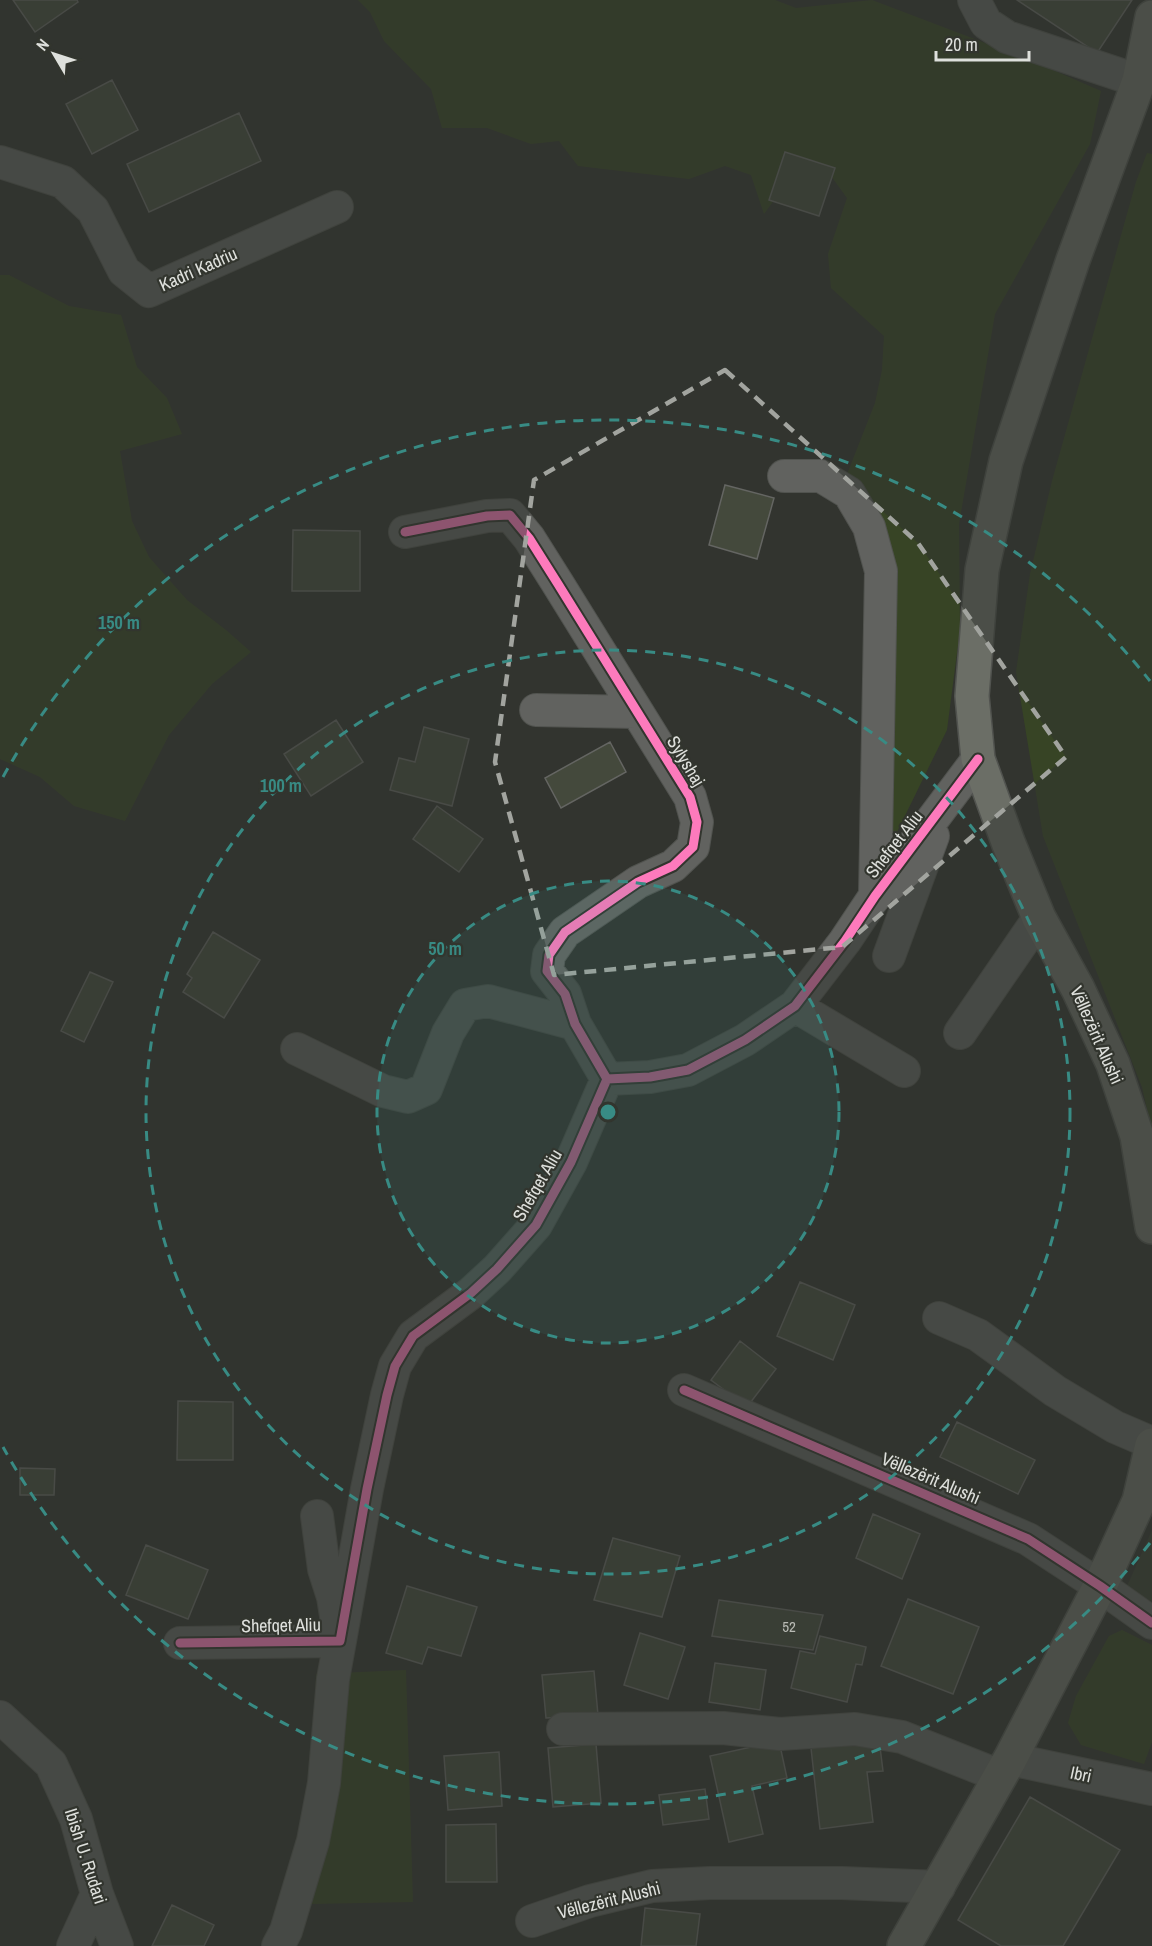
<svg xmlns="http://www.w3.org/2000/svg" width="1152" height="1946" font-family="'Archivo Narrow',sans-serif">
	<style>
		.built { fill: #393e32 }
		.green { fill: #374425 }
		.building { fill: #44493c; stroke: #646562; stroke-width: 1.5 }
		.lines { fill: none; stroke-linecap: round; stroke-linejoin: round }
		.minor-casing { stroke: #51534f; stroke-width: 34 }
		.major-casing { stroke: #51534f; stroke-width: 36 }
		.minor { stroke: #61625f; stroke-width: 32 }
		.major { stroke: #6b6e66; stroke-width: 33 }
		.cycleway-casing { stroke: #32352e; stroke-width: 13 }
		.cycleway { stroke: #fd7abc; stroke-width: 9 }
		.marked { fill: none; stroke: #a2a49f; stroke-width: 4.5; stroke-dasharray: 12 8; stroke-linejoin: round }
		.ring { fill: none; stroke: #388b84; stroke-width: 3; stroke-dasharray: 10 8 }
		.labels { text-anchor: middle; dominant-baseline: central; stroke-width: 4.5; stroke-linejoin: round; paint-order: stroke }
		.number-label { font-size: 15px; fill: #b8bab4 }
		.street-label { font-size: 18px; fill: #dee0dc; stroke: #32352e }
		.centre { fill: #388b84; stroke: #32352e; stroke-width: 3 }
		.ring-label { font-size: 18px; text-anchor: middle; font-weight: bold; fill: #388b84; stroke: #32352e; stroke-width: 4.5; stroke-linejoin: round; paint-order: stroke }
	</style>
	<rect width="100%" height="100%" fill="#32342f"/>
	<path class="built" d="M 1152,1530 L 1152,1606 L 1127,1586 Z"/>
	<path class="green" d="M 358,0 L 775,0 L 796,8 L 872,0 L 1030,60 L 1101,91 L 1090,144 L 995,314 L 959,524 L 960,630 L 947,730 L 897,832 L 877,827 L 887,568 L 844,482 L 875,403 L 882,370 L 884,336 L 831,288 L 828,254 L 847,198 L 826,169 L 796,170 L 764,214 L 751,175 L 725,166 L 689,179 L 578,166 L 559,141 L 531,144 L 487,128 L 442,128 L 431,89 L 384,41 L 370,12 Z
		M 1147,153 L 1152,154 L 1152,1131 L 1142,1087 L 1043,836 L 1016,672 L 1030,574 L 1052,481 L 1136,182 Z
		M 0,275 L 9,275 L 69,306 L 121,315 L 137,367 L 167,398 L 182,434 L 120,451 L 132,521 L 149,557 L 187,600 L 226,630 L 251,652 L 212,684 L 169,735 L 125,821 L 74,806 L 40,777 L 0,759 Z
		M 1122,1630 L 1152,1645 L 1152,1742 L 1144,1764 L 1081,1745 L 1068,1723 L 1076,1696 L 1109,1636 Z
		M 406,1670 L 413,1902 L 309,1904 L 316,1674 Z"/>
	<path class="building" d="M 13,0 L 77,0 L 78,2 L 35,32 Z
		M 1017,0 L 1132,0 L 1097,53 Z
		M 112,80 L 138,130 L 92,154 L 66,104 Z
		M 239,113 L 261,161 L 149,212 L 127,164 Z
		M 785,152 L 835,168 L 819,216 L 769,200 Z
		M 725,485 L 774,498 L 757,559 L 709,545 Z
		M 293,530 L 360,531 L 360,591 L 292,591 Z
		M 336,720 L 363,762 L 311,796 L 284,754 Z
		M 424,727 L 469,739 L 452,806 L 390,790 L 399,758 L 415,762 Z
		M 610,742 L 626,772 L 561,808 L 545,778 Z
		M 437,806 L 483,839 L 459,872 L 413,839 Z
		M 213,932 L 260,960 L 224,1018 L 183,992 L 192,978 L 187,974 Z
		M 90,972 L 113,982 L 84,1042 L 61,1031 Z
		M 800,1282 L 855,1305 L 833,1360 L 777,1336 Z
		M 740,1341 L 776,1369 L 747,1407 L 711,1380 Z
		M 178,1401 L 233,1402 L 233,1460 L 177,1460 Z
		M 957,1422 L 1035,1460 L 1018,1494 L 940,1457 Z
		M 20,1468 L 55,1469 L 54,1495 L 20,1495 Z
		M 873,1514 L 920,1534 L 902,1579 L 856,1558 Z
		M 613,1538 L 680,1556 L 662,1617 L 594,1600 Z
		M 146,1545 L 208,1570 L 188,1619 L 126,1595 Z
		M 407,1586 L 477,1607 L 461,1656 L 428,1647 L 422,1664 L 386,1653 Z
		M 908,1599 L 979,1627 L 953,1694 L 881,1666 Z
		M 719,1600 L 823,1615 L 813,1650 L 712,1636 Z
		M 640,1633 L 685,1647 L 668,1699 L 624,1685 Z
		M 820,1636 L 866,1647 L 862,1665 L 856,1664 L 847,1702 L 791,1688 L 800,1651 L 815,1654 Z
		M 715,1663 L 766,1670 L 760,1710 L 709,1702 Z
		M 594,1671 L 598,1715 L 546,1718 L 542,1675 Z
		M 879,1739 L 883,1771 L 867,1772 L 873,1822 L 820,1829 L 811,1748 Z
		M 779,1741 L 787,1778 L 752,1786 L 763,1834 L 729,1842 L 710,1756 Z
		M 596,1744 L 601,1803 L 553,1807 L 548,1748 Z
		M 499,1752 L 502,1806 L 448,1810 L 444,1756 Z
		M 705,1789 L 709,1819 L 663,1825 L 659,1795 Z
		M 1030,1797 L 1120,1850 L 1063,1946 L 1001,1946 L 958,1920 Z
		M 496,1824 L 497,1882 L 446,1882 L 446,1825 Z
		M 172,1905 L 214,1925 L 204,1946 L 152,1946 Z
		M 645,1908 L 700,1914 L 696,1946 L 641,1946 Z"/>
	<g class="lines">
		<g class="minor-casing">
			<path id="minor" d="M 974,0 L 986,23 L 1007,37 L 1139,81
				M 0,162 L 63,182 L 93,210 L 124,271 L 149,291 L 337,207
				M 784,476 L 821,476 L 849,493 L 869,527 L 881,571 L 875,896
				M 405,532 L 487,516 L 510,515 L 529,538 L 558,584 L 690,797 L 697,822 L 693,847 L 673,866 L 638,882 L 565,932 L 549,955 L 547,971 L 565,994 L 575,1024 L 607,1079
				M 536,710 L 636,712
				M 889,956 L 933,836
				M 795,1006 L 904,1071
				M 960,1033 L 1039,918
				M 297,1049 L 383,1091 L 408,1097 L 426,1089 L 448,1033 L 465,1005 L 488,1001 L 575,1024
				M 607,1079 L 650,1077 L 688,1070 L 745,1040 L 795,1006 L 845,941 L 875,896 L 978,759
				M 939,1318 L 978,1335 L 1055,1391 L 1115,1427 L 1152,1443
				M 684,1390 L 1028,1539 L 1100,1586 L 1152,1623
				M 180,1643 L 340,1641 L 367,1489 L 387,1395 L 395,1366 L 413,1336 L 471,1293 L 497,1269 L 536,1225 L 571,1162 L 607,1079
				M 0,1717 L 51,1764 L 76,1819 L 97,1894 L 117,1946
				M 563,1729 L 723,1728 L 780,1734 L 855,1729 L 902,1737 L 1000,1776
				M 1010,1759 L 1152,1789
				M 532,1921 L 590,1901 L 652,1886 L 710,1883 L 842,1883 L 939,1887
				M 73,1946 L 97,1894
				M 278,1946 L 286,1931 L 313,1841 L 324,1783 L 333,1679 L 340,1641 L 333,1597 L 324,1569 L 317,1516"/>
		</g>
		<g class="major-casing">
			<path id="major" d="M 1152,17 L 1139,81 L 1073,260 L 1006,461 L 982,570 L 972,696 L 978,759 L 1008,842 L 1039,918 L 1078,989 L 1113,1064 L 1137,1136 L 1152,1227
				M 904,1946 L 1010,1759 L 1100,1586 L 1139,1501 L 1152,1445"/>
		</g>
		<use href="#minor" class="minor"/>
		<use href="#major" class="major"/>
		<g class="cycleway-casing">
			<path id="cycleway" d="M 405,532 L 487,516 L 510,515 L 529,538 L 558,584 L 690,797 L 697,822 L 693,847 L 673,866 L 638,882 L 565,932 L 549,955 L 547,971 L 565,994 L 575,1024 L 607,1079
				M 607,1079 L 650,1077 L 688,1070 L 745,1040 L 795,1006 L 845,941 L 875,896 L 978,759
				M 684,1390 L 1028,1539 L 1100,1586 L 1152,1623
				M 180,1643 L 340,1641 L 367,1489 L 387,1395 L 395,1366 L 413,1336 L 471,1293 L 497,1269 L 536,1225 L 571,1162 L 607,1079"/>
		</g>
		<use href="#cycleway" class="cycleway"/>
	</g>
	<path d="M0 0H1152V1946H0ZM 725,370 L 918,543 L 1066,757 L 842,947 L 554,975 L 495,762 L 534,480 Z" fill="#32342f" fill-opacity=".55" fill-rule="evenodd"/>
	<path class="marked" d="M 725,370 L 918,543 L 1066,757 L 842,947 L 554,975 L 495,762 L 534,480 Z"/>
	<circle cx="608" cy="1112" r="231" fill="#388b84" fill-opacity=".12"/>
	<g class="ring">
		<circle cx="608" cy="1112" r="231"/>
		<circle cx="608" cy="1112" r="462"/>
		<path d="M1150 1543A692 692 0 0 1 3 1447M3 777A692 692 0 0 1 1150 681"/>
	</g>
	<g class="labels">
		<g class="number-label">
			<text x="789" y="1626">52</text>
		</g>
		<g class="street-label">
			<text transform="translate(198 269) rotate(-24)">Kadri Kadriu</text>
			<text transform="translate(686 761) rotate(59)">Sylyshaj</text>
			<text transform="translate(894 844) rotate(-52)">Shefqet Aliu</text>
			<text transform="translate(1097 1035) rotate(66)">Vëllezërit Alushi</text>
			<text transform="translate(537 1185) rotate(-60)">Shefqet Aliu</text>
			<text transform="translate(931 1478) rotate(23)">Vëllezërit Alushi</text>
			<text transform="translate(281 1625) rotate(-1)">Shefqet Aliu</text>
			<text transform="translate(1081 1774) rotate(12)">Ibri</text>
			<text transform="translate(86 1856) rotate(72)">Ibish U. Rudari</text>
			<text transform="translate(609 1900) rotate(-14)">Vëllezërit Alushi</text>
		</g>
	</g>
	<circle cx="608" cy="1112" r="9" class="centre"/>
	<g class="ring-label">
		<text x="119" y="629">150 m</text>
		<text x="281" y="792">100 m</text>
		<text x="445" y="955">50 m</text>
	</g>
	<g transform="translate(54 54) rotate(309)" stroke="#32352e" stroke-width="4.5" paint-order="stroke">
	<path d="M0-4.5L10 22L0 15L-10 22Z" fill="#dee0dc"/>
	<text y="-9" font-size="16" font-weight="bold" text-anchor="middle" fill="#dee0dc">N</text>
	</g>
	<path d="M936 51v9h93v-9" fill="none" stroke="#dee0dc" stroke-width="3"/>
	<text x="945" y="51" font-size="18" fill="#dee0dc" stroke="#32352e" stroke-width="4.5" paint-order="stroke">20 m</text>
</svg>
